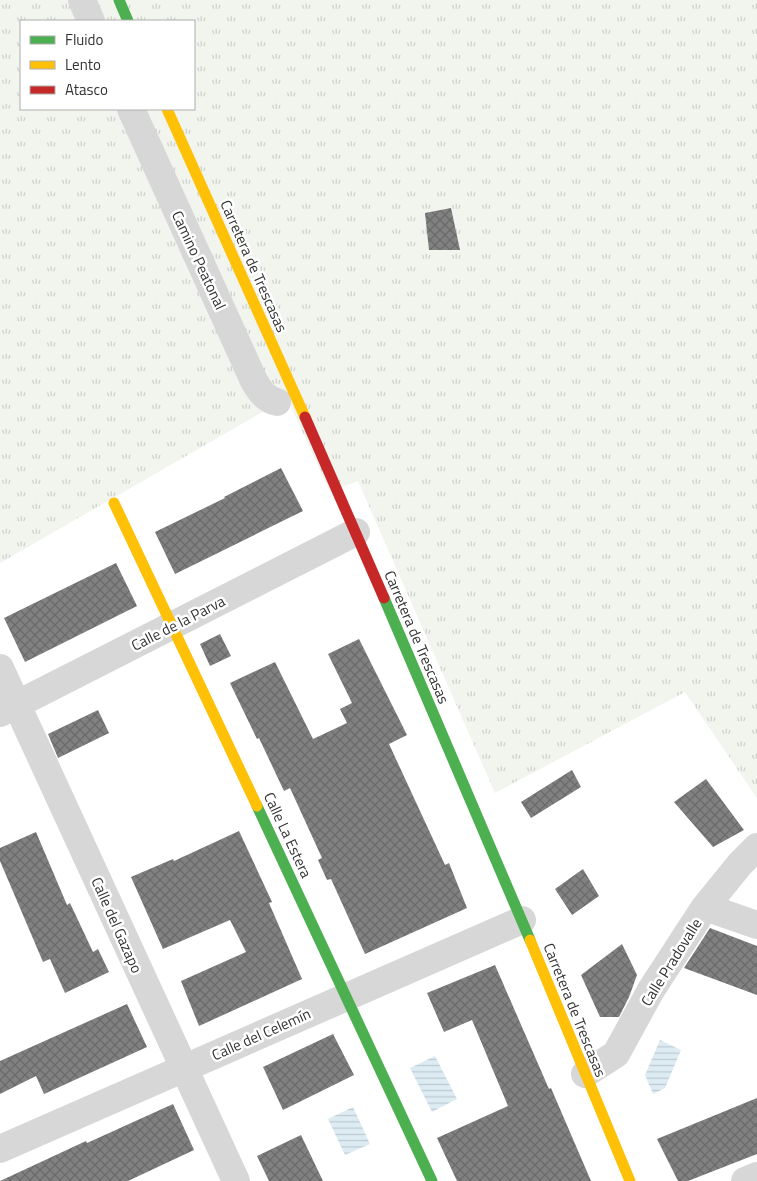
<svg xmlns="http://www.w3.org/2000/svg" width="757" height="1181" font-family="'Titillium Web',sans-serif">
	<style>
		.grass { fill: url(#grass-tufts); fill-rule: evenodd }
		.water { fill: url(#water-rules) }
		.building { fill: url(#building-cross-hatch) }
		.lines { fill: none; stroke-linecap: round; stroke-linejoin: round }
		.street { stroke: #d7d7d7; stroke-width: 28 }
		.fast { stroke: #4caf50; stroke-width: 11 }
		.slow { stroke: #ffc107; stroke-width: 11 }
		.jam { stroke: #c62828; stroke-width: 11 }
		.labels { text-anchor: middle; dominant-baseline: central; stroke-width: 5; stroke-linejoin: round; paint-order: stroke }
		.street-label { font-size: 15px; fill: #333; stroke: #fff }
	</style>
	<defs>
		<pattern id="grass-tufts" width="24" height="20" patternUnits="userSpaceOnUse" patternTransform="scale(1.25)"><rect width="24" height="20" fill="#f1f5ed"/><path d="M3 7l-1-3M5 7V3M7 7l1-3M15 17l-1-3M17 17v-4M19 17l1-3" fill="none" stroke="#cfd2cc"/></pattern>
		<pattern id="water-rules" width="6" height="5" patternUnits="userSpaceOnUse" patternTransform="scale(1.25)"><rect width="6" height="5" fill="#ddebf3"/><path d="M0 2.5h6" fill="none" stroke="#becad1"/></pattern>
		<pattern id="building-cross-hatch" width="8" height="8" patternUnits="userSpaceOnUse" patternTransform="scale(1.25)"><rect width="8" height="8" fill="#818181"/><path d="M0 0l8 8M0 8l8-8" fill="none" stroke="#6a6a6a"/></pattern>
	</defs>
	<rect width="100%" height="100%" fill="#fff"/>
	<path class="grass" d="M 0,0 L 757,0 L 757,798 L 685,692 L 495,793 L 358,481 L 330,492 L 287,398 L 0,563 ZM 21,21 L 194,21 L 194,109 L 21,109 Z"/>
	<path class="water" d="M 660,1040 L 681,1050 L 665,1088 L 653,1094 L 645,1075 Z
		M 435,1056 L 457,1099 L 432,1112 L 410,1068 Z
		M 353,1107 L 370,1144 L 345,1155 L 328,1119 Z"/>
	<path class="building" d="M 451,208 L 460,250 L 429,250 L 425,213 Z
		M 281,468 L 303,511 L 175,574 L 155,532 L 225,498 L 224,497 Z
		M 116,563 L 137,606 L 25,662 L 4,618 Z
		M 220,634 L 231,656 L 210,666 L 200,644 Z
		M 359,639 L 407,735 L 389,744 L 445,865 L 449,863 L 467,908 L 365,954 L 331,879 L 327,880 L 318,860 L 322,858 L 290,788 L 284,791 L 259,738 L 257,739 L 230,683 L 275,662 L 313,739 L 347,723 L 340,709 L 352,703 L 328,654 Z
		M 98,710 L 109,733 L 58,758 L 48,734 Z
		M 572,770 L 581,787 L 531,818 L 521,802 Z
		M 706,779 L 744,830 L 713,847 L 674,802 Z
		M 239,831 L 272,902 L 269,903 L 302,979 L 199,1026 L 181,981 L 246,952 L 230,920 L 163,949 L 131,877 L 173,859 L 174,861 Z
		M 36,832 L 67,905 L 70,903 L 93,952 L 98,949 L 109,972 L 65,993 L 50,959 L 43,962 L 0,861 L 0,848 Z
		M 583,869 L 599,896 L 572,915 L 555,889 Z
		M 710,928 L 757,946 L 757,995 L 684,968 Z
		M 622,944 L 637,975 L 629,997 L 619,1017 L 600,1017 L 581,975 Z
		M 495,965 L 549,1089 L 551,1088 L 591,1181 L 457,1181 L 437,1138 L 508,1106 L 472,1020 L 444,1032 L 427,993 Z
		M 127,1004 L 147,1047 L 44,1094 L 36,1076 L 0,1094 L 0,1061 Z
		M 333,1034 L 354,1075 L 283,1110 L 263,1067 Z
		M 757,1098 L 757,1154 L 688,1181 L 678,1181 L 657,1139 Z
		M 173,1104 L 194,1150 L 128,1181 L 0,1181 L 86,1141 L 87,1143 Z
		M 301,1135 L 323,1181 L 269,1181 L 257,1156 Z"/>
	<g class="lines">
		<path class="street" d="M 82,0 L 91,21
			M 131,109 L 254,381 C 260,391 265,399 277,402
			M 0,668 L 236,1181
			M 0,713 L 356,532
			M 705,907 L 757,925
			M 585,1074 L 616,1054 L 651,990 L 705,907 L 740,864 L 757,847
			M 0,1149 L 522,920
			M 745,1181 L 757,1176"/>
		<path class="fast" d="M 119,0 L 128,21
			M 384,598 L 530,940
			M 257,806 L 432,1181"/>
		<path class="slow" d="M 167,109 L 305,417
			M 114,503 L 257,806
			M 530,940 L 630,1181"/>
		<path class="jam" d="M 305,417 L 384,598"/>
	</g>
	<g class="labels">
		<g class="street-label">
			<text transform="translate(199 260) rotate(65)">Camino Peatonal</text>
			<text transform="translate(254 266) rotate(66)">Carretera de Trescasas</text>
			<text transform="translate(178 623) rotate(-27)">Calle de la Parva</text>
			<text transform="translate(417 637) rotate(67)">Carretera de Trescasas</text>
			<text transform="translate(288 835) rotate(65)">Calle La Estera</text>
			<text transform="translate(117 925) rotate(66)">Calle del Gazapo</text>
			<text transform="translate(671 962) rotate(-58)">Calle Pradovalle</text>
			<text transform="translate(575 1010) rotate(68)">Carretera de Trescasas</text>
			<text transform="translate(261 1034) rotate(-24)">Calle del Celemín</text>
		</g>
	</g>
	<rect x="20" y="20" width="175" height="90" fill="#ffffff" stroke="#adadad"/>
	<rect x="30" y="36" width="25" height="8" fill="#4caf50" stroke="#adadad"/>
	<text x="65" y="45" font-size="15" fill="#333333">Fluido</text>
	<rect x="30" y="61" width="25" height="8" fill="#ffc107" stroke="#adadad"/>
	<text x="65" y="70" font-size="15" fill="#333333">Lento</text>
	<rect x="30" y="86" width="25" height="8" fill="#c62828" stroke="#adadad"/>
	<text x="65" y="95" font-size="15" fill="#333333">Atasco</text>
</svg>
